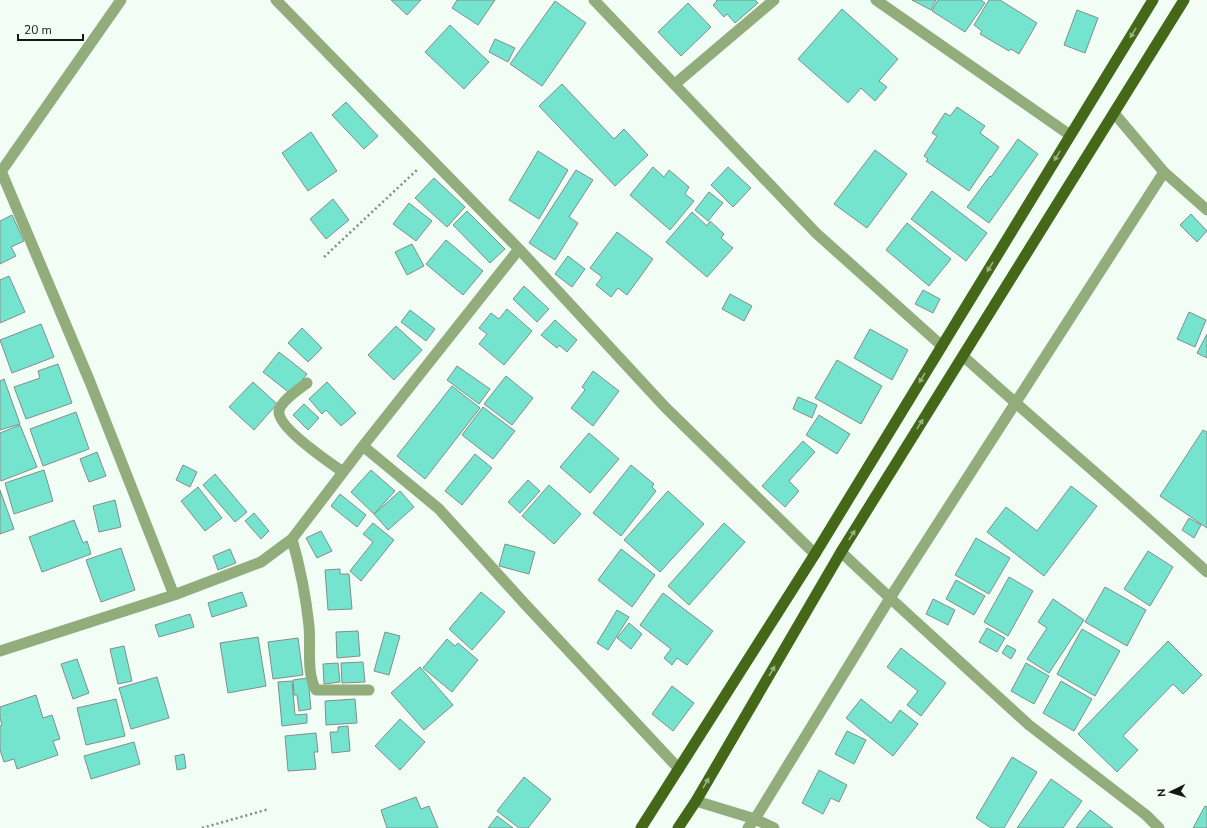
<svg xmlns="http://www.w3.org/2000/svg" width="1207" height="828" font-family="'Nunito Sans',sans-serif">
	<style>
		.building { fill: #74e4ce; stroke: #818f8c }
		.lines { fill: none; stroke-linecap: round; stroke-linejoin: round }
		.path { stroke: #828a85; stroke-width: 2.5; stroke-dasharray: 2 3; stroke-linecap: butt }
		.minor { stroke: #92ac7b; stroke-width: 11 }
		.primary { stroke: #446818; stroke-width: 11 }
		.oneway { fill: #9ab286 }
	</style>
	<rect width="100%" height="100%" fill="#f1fdf5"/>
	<path class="building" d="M 391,0 L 421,0 L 407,15 Z
		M 457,0 L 495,0 L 478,25 L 452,8 Z
		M 716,0 L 755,0 L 758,3 L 735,23 L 727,14 L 724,17 L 713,5 L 717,1 Z
		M 912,0 L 936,0 L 931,10 Z
		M 938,0 L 981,0 L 985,3 L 965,32 L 932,11 Z
		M 989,0 L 1000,0 L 1037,23 L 1019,54 L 1011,49 L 1009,51 L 980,34 L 982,31 L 974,25 Z
		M 555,1 L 586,23 L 542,86 L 510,64 Z
		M 688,3 L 711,27 L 681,56 L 658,32 Z
		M 842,9 L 898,59 L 879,81 L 887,87 L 875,101 L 861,88 L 848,103 L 798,59 Z
		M 1077,10 L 1098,18 L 1085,53 L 1064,45 Z
		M 450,25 L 489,62 L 464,89 L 425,52 Z
		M 495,39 L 515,48 L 508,62 L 489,52 Z
		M 562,84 L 614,139 L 624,129 L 648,155 L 615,186 L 539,106 Z
		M 346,102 L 378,136 L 364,149 L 332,115 Z
		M 957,107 L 985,126 L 980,133 L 999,147 L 969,191 L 926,161 L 928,159 L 924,156 L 937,136 L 932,133 L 945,113 L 950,116 Z
		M 311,132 L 337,171 L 308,191 L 282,153 Z
		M 1018,139 L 1038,154 L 989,223 L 967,207 L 990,176 L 991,177 Z
		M 875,150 L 907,174 L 867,228 L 834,204 Z
		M 538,151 L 568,170 L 539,219 L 509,200 Z
		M 653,167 L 664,177 L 669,170 L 689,187 L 685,194 L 694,201 L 670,230 L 630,195 Z
		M 728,167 L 751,188 L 733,207 L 711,185 Z
		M 576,170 L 593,180 L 569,217 L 578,223 L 555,260 L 529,243 Z
		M 434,178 L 465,207 L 447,227 L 415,198 Z
		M 932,191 L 987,233 L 966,261 L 911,219 Z
		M 709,192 L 723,203 L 708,221 L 695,210 Z
		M 333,199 L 349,220 L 326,239 L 310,219 Z
		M 409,203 L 432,221 L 416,241 L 393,224 Z
		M 467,211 L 505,249 L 490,263 L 453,225 Z
		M 692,212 L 707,226 L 710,221 L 724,234 L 721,238 L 733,248 L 707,277 L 666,242 Z
		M 1191,214 L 1207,231 L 1197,242 L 1180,225 Z
		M 12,215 L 24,241 L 11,247 L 16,256 L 0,264 L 0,221 Z
		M 907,223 L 951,259 L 929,286 L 886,250 Z
		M 617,232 L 653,259 L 627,295 L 618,288 L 611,297 L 596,285 L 602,277 L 590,268 Z
		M 446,240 L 483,271 L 463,295 L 426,264 Z
		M 412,244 L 424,266 L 407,275 L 395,252 Z
		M 568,256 L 585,269 L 572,287 L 555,274 Z
		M 9,276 L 25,312 L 0,323 L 0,280 Z
		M 524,286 L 549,309 L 537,322 L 513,299 Z
		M 923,290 L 940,299 L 933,313 L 915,304 Z
		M 730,294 L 752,306 L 744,321 L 722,309 Z
		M 507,309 L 532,331 L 504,365 L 479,344 L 487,334 L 479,328 L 491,313 L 499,319 Z
		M 410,310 L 435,329 L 426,341 L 401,322 Z
		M 1189,312 L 1206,320 L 1195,347 L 1177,339 Z
		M 555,320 L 577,340 L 567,352 L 559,345 L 557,348 L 541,335 Z
		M 41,324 L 54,357 L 12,373 L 0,340 Z
		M 396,326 L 422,350 L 394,380 L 368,355 Z
		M 302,328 L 322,348 L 308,362 L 288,343 Z
		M 870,329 L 908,350 L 892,380 L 854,358 Z
		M 1207,334 L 1207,358 L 1197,353 Z
		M 279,352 L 307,374 L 291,394 L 263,372 Z
		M 837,360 L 882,386 L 861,424 L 815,398 Z
		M 58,364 L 72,403 L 26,419 L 14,387 L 40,378 L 38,371 Z
		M 457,366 L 490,389 L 479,404 L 447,380 Z
		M 593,371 L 619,391 L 593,426 L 571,408 L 585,390 L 582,387 Z
		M 506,376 L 533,398 L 512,425 L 484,404 Z
		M 4,379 L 20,424 L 0,430 L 0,381 Z
		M 253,382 L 277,404 L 254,430 L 229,407 Z
		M 327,382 L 356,413 L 341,426 L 326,410 L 322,414 L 309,399 Z
		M 452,386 L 480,408 L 425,479 L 397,456 Z
		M 798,397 L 817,405 L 812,418 L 793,409 Z
		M 304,404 L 319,418 L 308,430 L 293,415 Z
		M 483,407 L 515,431 L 493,459 L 462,435 Z
		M 76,412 L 89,449 L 43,466 L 30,429 Z
		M 819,415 L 850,434 L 837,454 L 806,435 Z
		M 20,425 L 37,467 L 1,481 L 0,479 L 0,433 Z
		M 1203,430 L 1207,432 L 1207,528 L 1160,496 Z
		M 589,433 L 619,459 L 590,493 L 560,467 Z
		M 803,441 L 815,452 L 789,481 L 799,491 L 785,507 L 762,486 Z
		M 97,452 L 106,476 L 89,482 L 80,459 Z
		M 475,454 L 492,468 L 462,505 L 445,491 Z
		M 183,465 L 197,472 L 190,487 L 176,480 Z
		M 631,465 L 654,484 L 652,487 L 656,491 L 621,536 L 593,513 Z
		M 44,470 L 53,501 L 14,514 L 5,483 Z
		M 371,470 L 395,491 L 374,514 L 351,492 Z
		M 215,474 L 247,512 L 235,522 L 203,485 Z
		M 528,480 L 540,491 L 520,513 L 508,502 Z
		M 549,485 L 581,514 L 554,544 L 522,516 Z
		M 1071,486 L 1097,506 L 1044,576 L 987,532 L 1006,507 L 1037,531 Z
		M 198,487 L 222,518 L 205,531 L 181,501 Z
		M 0,490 L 14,529 L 0,534 Z
		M 400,491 L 414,507 L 388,530 L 374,514 Z
		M 668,491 L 704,524 L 660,572 L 624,540 Z
		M 340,494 L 366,515 L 357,527 L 331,506 Z
		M 115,500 L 121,527 L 99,532 L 93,506 Z
		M 254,513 L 269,531 L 261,539 L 245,521 Z
		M 1189,518 L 1201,525 L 1194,538 L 1182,530 Z
		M 74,520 L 83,543 L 87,541 L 91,554 L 42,572 L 29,537 Z
		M 373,523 L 394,540 L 361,581 L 350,571 L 373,542 L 363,534 Z
		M 724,523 L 745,542 L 689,605 L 668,586 Z
		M 321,531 L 332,551 L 317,558 L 306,538 Z
		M 976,538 L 1010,558 L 989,594 L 955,575 Z
		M 505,544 L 535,552 L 529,574 L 499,566 Z
		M 121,548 L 135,590 L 101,602 L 86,560 Z
		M 230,549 L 236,563 L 218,570 L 213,556 Z
		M 621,549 L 655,575 L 632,607 L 598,580 Z
		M 1148,551 L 1173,567 L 1150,606 L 1124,589 Z
		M 340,569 L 340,574 L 349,574 L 352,609 L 328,610 L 325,570 Z
		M 1009,577 L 1033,591 L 1008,636 L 984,622 Z
		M 956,580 L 985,596 L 974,615 L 946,599 Z
		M 1105,587 L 1146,610 L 1127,646 L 1085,622 Z
		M 242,592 L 247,606 L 212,617 L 208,603 Z
		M 481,592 L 505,612 L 472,650 L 449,629 Z
		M 663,593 L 713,631 L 687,665 L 677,658 L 672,665 L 664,658 L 671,649 L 640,625 Z
		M 933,599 L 955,610 L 948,625 L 926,614 Z
		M 1053,599 L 1084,620 L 1049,673 L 1027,659 L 1047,628 L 1038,622 Z
		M 617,610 L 629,617 L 608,650 L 597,643 Z
		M 190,614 L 194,627 L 159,637 L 155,625 Z
		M 629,623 L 642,634 L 631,649 L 617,638 Z
		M 987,628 L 1005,638 L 997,652 L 979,642 Z
		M 1082,629 L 1120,651 L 1095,696 L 1057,674 Z
		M 358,631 L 360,656 L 337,658 L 336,632 Z
		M 385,632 L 400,636 L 389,675 L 374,671 Z
		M 258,637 L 266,686 L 228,693 L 220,643 Z
		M 298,638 L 303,675 L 273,679 L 268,642 Z
		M 447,639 L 455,646 L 458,643 L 478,660 L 452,692 L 423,668 Z
		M 1168,641 L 1202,675 L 1183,694 L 1173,684 L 1123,736 L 1138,750 L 1117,772 L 1078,734 Z
		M 1007,645 L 1016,650 L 1011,659 L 1002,653 Z
		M 124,646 L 132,681 L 118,684 L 110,649 Z
		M 901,648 L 946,683 L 921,716 L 907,705 L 918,691 L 887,667 Z
		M 77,659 L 89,693 L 73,699 L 61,664 Z
		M 363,662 L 365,682 L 342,683 L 341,663 Z
		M 338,663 L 340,682 L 324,684 L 323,664 Z
		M 1026,663 L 1049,676 L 1034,704 L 1011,691 Z
		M 420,667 L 453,705 L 424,730 L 391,693 Z
		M 157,677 L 169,718 L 131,729 L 119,688 Z
		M 308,678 L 311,709 L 299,711 L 297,695 L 294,695 L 293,680 Z
		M 292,681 L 295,715 L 307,714 L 307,723 L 282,726 L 278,682 Z
		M 1061,681 L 1092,699 L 1074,731 L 1043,713 Z
		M 672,686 L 694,703 L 673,731 L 652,714 Z
		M 36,695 L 43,718 L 52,715 L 60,739 L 53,741 L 58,755 L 17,769 L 14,759 L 4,762 L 0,750 L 0,726 L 2,725 L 0,718 L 0,707 Z
		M 116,699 L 125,736 L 86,745 L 77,708 Z
		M 355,699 L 357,723 L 326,725 L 325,701 Z
		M 861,699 L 891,723 L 900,710 L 918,724 L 893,756 L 846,718 Z
		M 400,719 L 425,742 L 400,770 L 375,746 Z
		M 348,726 L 350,751 L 332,753 L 330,732 L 338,732 L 338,727 Z
		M 847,731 L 866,740 L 854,764 L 835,754 Z
		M 316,733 L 318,752 L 314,752 L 316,769 L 288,771 L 285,736 Z
		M 134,742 L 140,764 L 91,779 L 84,756 Z
		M 184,754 L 186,768 L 177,770 L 175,756 Z
		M 1012,757 L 1037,772 L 1004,828 L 991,828 L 976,818 Z
		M 819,770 L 847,785 L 839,802 L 831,798 L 823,814 L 802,803 Z
		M 524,777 L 551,799 L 528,828 L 519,828 L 497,811 Z
		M 1051,779 L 1082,801 L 1063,828 L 1017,828 Z
		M 416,797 L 421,809 L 429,806 L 438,828 L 387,828 L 381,810 Z
		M 1205,806 L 1207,807 L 1207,828 L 1193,828 Z
		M 1090,810 L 1113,828 L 1076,828 Z
		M 497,816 L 513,828 L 488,828 Z"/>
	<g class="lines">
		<path class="path" d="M 324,257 L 418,169
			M 202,828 L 269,809"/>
		<path class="minor" d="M 276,0 L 519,249 L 665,407 L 815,554
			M 594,0 L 816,233 L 942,346
			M 876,0 L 1070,135
			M 675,84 L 774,0
			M 1114,113 L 1164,172 L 1207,210
			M 1,171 L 90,382 L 174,595
			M 0,173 L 121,0
			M 963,356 C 1044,429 1127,499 1207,572
			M 307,383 C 299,389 280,402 279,411 C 277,427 330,463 343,472
			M 363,446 L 439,509 L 524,603 L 679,769
			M 292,539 C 300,567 306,597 309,626 C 311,646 306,673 316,690 L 369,690
			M 841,552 L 890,598 L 1029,725 L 1146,815 L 1159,828
			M 0,651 L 174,595 L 261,562 L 292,539 L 363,446 L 519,249
			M 696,801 L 755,819 L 774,828
			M 748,828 L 755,819 L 890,598 L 1164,172"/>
		<path class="primary" d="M 641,828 L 815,554 L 1153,0
			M 678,828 L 696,801 L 841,552 L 1184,0"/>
	</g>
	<defs><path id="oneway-solid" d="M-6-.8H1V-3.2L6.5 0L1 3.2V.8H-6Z"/></defs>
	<g class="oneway">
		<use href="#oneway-solid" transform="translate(1133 33) rotate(121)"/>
		<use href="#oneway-solid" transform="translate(1057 156) rotate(121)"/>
		<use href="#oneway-solid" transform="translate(990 267) rotate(121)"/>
		<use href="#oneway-solid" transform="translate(922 378) rotate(121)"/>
		<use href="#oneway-solid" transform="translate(920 424) rotate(-58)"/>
		<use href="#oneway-solid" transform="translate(852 535) rotate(-58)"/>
		<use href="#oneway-solid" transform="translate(772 671) rotate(-60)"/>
		<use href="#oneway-solid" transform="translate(706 783) rotate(-60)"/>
	</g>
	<g transform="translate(1171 792) rotate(265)" stroke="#f1fdf5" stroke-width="3" paint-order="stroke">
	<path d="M0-3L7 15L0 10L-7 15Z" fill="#131714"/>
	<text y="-6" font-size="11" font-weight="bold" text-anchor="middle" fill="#131714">N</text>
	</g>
	<path d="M18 34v6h65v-6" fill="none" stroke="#131714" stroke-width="2"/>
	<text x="24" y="34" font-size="12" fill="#131714" stroke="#f1fdf5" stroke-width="3" paint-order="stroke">20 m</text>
</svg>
